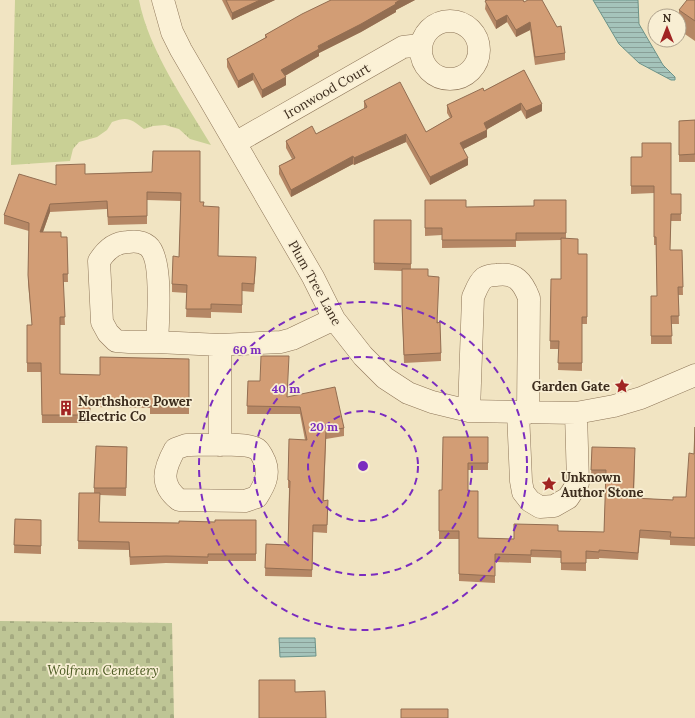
<svg xmlns="http://www.w3.org/2000/svg" width="695" height="718" font-family="Lora,serif">
	<style>
		.cemetery { fill: url(#cemetery-stones) }
		.park { fill: url(#park-tufts) }
		.water { fill: url(#water-rules); stroke: #6b9389 }
		.lines { fill: none; stroke-linecap: round; stroke-linejoin: round }
		.street-casing { stroke: #8d7558; stroke-width: 23 }
		.street { stroke: #fbf1d6; stroke-width: 22 }
		.wall { fill: #b58765 }
		.shaded-wall { fill: #936e52 }
		.building { fill: #d29d75; stroke: #936e52 }
		.ring { fill: none; stroke: #7b2cbf; stroke-width: 2; stroke-dasharray: 7 5 }
		.labels { text-anchor: middle; dominant-baseline: central; stroke-width: 3.5; stroke-linejoin: round; paint-order: stroke }
		.street-label { font-size: 13px; fill: #3c2c1d; stroke: #f8eed3 }
		.poi-label { font-size: 13px; font-weight: bold; fill: #3c2c1d; stroke: #f8eed3; text-anchor: start }
		.park-label { font-size: 13px; font-style: italic; fill: #4b5a22; stroke: #f8eed3 }
		.centre { fill: #7b2cbf; stroke: #f8eed3; stroke-width: 2 }
		.ring-label { font-size: 12px; text-anchor: middle; font-weight: bold; fill: #7b2cbf; stroke: #f8eed3; stroke-width: 3.5; stroke-linejoin: round; paint-order: stroke }
	</style>
	<defs>
		<pattern id="cemetery-stones" width="16" height="16" patternUnits="userSpaceOnUse"><rect width="16" height="16" fill="#bec595"/><path d="M2 7V4a2 2 0 0 1 4 0v3zM10 15v-3a2 2 0 0 1 4 0v3z" fill="#a4a980"/></pattern>
		<pattern id="park-tufts" width="24" height="20" patternUnits="userSpaceOnUse"><rect width="24" height="20" fill="#c9d095"/><path d="M3 7l-1-3M5 7V3M7 7l1-3M15 17l-1-3M17 17v-4M19 17l1-3" fill="none" stroke="#aeb380"/></pattern>
		<pattern id="water-rules" width="6" height="5" patternUnits="userSpaceOnUse"><rect width="6" height="5" fill="#a5c4bb"/><path d="M0 2.5h6" fill="none" stroke="#889f97"/></pattern>
	</defs>
	<rect width="100%" height="100%" fill="#f1e4c2"/>
	<path class="cemetery" d="M 0,621 L 172,623 L 174,718 L 0,718 Z"/>
	<path class="park" d="M 15,0 L 139,0 C 149,51 185,101 211,145 L 190,139 L 179,129 L 165,125 L 153,126 L 144,129 C 131,119 128,116 112,122 L 107,130 L 97,137 L 79,142 L 73,149 L 70,161 L 11,165 Z"/>
	<path class="water" d="M 593,0 L 638,0 L 639,24 L 663,65 L 675,77 L 675,80 L 671,80 L 639,63 L 619,44 Z
		M 279,638 L 315,638 L 316,656 L 280,657 Z"/>
	<g class="lines">
		<g class="street-casing">
			<path id="street" d="M 163,0 L 172,32 L 181,50 L 313,277 L 334,319 L 363,356 L 385,378 L 408,393 L 432,402 L 469,411 L 576,413 L 614,406 L 641,398 L 695,375
				M421 50a29 29 0 1 1 58 0a29 29 0 1 1-58 0Z
				M 235,143 L 403,47 L 420,45
				M 157,342 L 129,342 L 116,341 L 108,333 L 102,322 L 99,261 C 106,250 115,242 128,242 C 135,241 143,242 148,246 C 163,258 158,323 157,342 L 220,345 L 281,342 L 292,339 L 334,319
				M 220,345 L 220,445
				M 469,411 L 473,297 C 476,291 478,283 484,278 C 487,276 493,275 497,275 C 515,272 523,282 529,298 L 528,413
				M 518,412 L 521,481 L 523,492 L 530,501 L 540,507 L 554,506 L 568,498 L 578,483 L 576,413
				M 186,445 C 201,445 246,442 257,449 C 261,452 263,458 265,462 C 270,475 264,486 257,497 L 245,501 L 179,500 C 159,484 164,469 175,449 Z"/>
		</g>
		<use href="#street" class="street"/>
	</g>
	<path class="wall" d="M 222,0 L 275,0 L 232,20 Z
		M 331,0 L 415,0 L 396,10 L 396,12 L 361,32 L 319,53 L 319,56 L 285,76 L 286,85 L 262,98 L 253,80 L 238,88 L 227,67 L 227,59 L 265,38 L 265,35 Z
		M 485,0 L 523,0 L 565,53 L 565,60 L 535,65 L 530,30 L 516,37 L 507,22 L 496,29 L 485,9 L 486,1 Z
		M 695,0 L 695,41 L 679,30 L 679,10 Z
		M 524,70 L 542,111 L 526,119 L 521,110 L 487,129 L 487,137 L 463,149 L 468,165 L 430,185 L 406,142 L 354,165 L 353,164 L 291,197 L 279,174 L 279,166 L 292,159 L 286,148 L 286,141 L 316,134 L 364,109 L 364,101 L 426,132 L 450,118 L 447,113 L 447,105 L 484,91 Z
		M 695,120 L 695,162 L 679,162 L 679,121 Z
		M 631,157 L 671,194 L 681,194 L 681,221 L 671,221 L 670,250 L 682,250 L 683,295 L 678,295 L 679,324 L 671,324 L 672,344 L 651,344 L 651,296 L 657,296 L 656,245 L 654,245 L 654,193 L 631,194 Z
		M 152,172 L 200,202 L 204,206 L 218,256 L 256,265 L 254,292 L 242,291 L 242,313 L 211,312 L 211,318 L 186,317 L 187,293 L 172,292 L 172,284 L 179,257 L 181,201 L 147,200 L 147,224 L 108,225 L 107,209 L 50,212 L 43,232 L 61,237 L 67,237 L 68,282 L 63,282 L 65,325 L 60,325 L 60,374 L 100,375 L 189,359 L 189,414 L 150,414 L 150,408 L 90,407 L 90,423 L 42,423 L 41,372 L 27,372 L 27,325 L 32,325 L 28,283 L 29,231 L 4,224 L 4,215 L 56,185 L 85,174 Z
		M 425,200 L 466,207 L 534,206 L 566,200 L 566,238 L 578,254 L 587,254 L 587,324 L 582,324 L 582,371 L 558,370 L 559,349 L 550,349 L 551,279 L 561,279 L 561,240 L 516,241 L 516,247 L 442,248 L 442,235 L 425,236 Z
		M 374,220 L 411,220 L 411,269 L 428,276 L 438,323 L 441,353 L 441,361 L 404,363 L 402,312 L 402,271 L 374,270 Z
		M 248,381 L 288,397 L 344,428 L 344,436 L 326,439 L 324,501 L 328,500 L 327,533 L 313,532 L 312,577 L 265,576 L 266,544 L 288,545 L 289,488 L 288,488 L 288,480 L 305,440 L 300,414 L 247,414 Z
		M 695,427 L 695,546 L 670,545 L 670,540 L 640,538 L 638,560 L 599,558 L 599,559 L 586,559 L 586,571 L 561,570 L 561,558 L 531,557 L 531,563 L 495,562 L 495,583 L 459,581 L 459,539 L 439,539 L 439,490 L 442,490 L 488,437 L 488,470 L 468,470 L 468,491 L 478,538 L 514,539 L 558,531 L 604,532 L 606,477 L 591,477 L 592,447 L 635,456 L 634,498 L 673,500 L 686,497 L 694,454 Z
		M 127,447 L 126,496 L 100,495 L 99,522 L 179,523 L 215,522 L 256,520 L 256,561 L 208,561 L 208,564 L 166,563 L 130,565 L 129,550 L 78,549 L 79,493 L 94,493 L 94,488 Z
		M 15,519 L 41,520 L 41,554 L 14,553 Z"/>
	<path class="shaded-wall" d="M 260,0 L 275,0 L 232,20 L 232,13 Z
		M 400,0 L 415,0 L 396,10 L 396,12 L 361,32 L 319,53 L 319,56 L 281,78 L 281,70 L 318,46 Z
		M 507,15 L 507,22 L 496,29 L 496,21 Z
		M 530,22 L 530,30 L 516,37 L 516,30 Z
		M 253,73 L 253,80 L 238,88 L 238,81 Z
		M 286,77 L 286,85 L 262,98 L 262,90 Z
		M 521,103 L 521,110 L 484,131 L 484,123 Z
		M 542,104 L 542,111 L 526,119 L 526,111 Z
		M 487,130 L 487,137 L 460,151 L 460,143 Z
		M 406,134 L 406,142 L 354,165 L 354,158 Z
		M 353,156 L 353,164 L 291,197 L 291,190 Z
		M 468,158 L 468,165 L 430,185 L 430,177 Z
		M 50,204 L 50,212 L 40,240 L 40,232 Z"/>
	<path class="building" d="M 226,0 L 260,0 L 232,13 Z
		M 331,0 L 400,0 L 395,3 L 396,4 L 361,24 L 318,46 L 319,49 L 281,70 L 286,77 L 262,90 L 253,73 L 238,81 L 227,59 L 267,37 L 265,35 L 302,14 Z
		M 487,0 L 523,0 L 524,2 L 528,0 L 542,0 L 557,27 L 561,26 L 565,53 L 535,57 L 530,22 L 516,30 L 507,15 L 496,21 L 485,1 Z
		M 687,0 L 695,0 L 695,21 L 679,10 Z
		M 524,70 L 542,104 L 526,111 L 521,103 L 484,123 L 487,130 L 460,143 L 468,158 L 430,177 L 406,134 L 354,158 L 353,156 L 291,190 L 279,166 L 295,158 L 286,141 L 312,126 L 316,134 L 367,107 L 364,101 L 400,82 L 426,132 L 452,117 L 447,105 L 483,88 L 484,91 Z
		M 695,120 L 695,154 L 679,155 L 679,121 Z
		M 642,143 L 671,143 L 671,194 L 681,194 L 681,214 L 671,214 L 670,250 L 682,250 L 683,287 L 678,287 L 679,316 L 671,316 L 672,336 L 651,336 L 651,296 L 657,296 L 656,237 L 654,237 L 654,186 L 631,186 L 631,157 L 642,157 Z
		M 153,151 L 200,151 L 200,202 L 204,202 L 203,206 L 219,207 L 218,256 L 256,257 L 254,284 L 242,283 L 242,305 L 211,304 L 211,309 L 186,309 L 187,285 L 172,284 L 173,256 L 179,257 L 181,193 L 147,192 L 147,216 L 108,217 L 107,201 L 50,204 L 40,232 L 61,232 L 61,237 L 67,237 L 68,274 L 63,274 L 65,317 L 60,317 L 60,374 L 100,375 L 100,357 L 189,359 L 189,406 L 150,406 L 150,400 L 90,399 L 90,415 L 42,415 L 41,363 L 27,363 L 27,325 L 32,325 L 28,275 L 29,223 L 4,215 L 19,174 L 56,185 L 56,165 L 85,164 L 85,174 L 152,172 Z
		M 425,200 L 466,200 L 466,207 L 534,206 L 534,200 L 566,200 L 566,233 L 516,233 L 516,240 L 442,240 L 442,228 L 425,228 Z
		M 374,220 L 411,220 L 411,264 L 374,263 Z
		M 561,238 L 578,239 L 578,254 L 587,254 L 587,317 L 582,317 L 582,363 L 558,363 L 559,341 L 550,341 L 551,279 L 561,279 Z
		M 402,269 L 428,269 L 428,276 L 439,277 L 437,323 L 440,322 L 441,353 L 404,355 L 402,305 Z
		M 261,356 L 289,356 L 287,397 L 335,387 L 344,428 L 326,431 L 323,501 L 328,500 L 327,525 L 313,525 L 312,570 L 265,568 L 266,544 L 288,545 L 290,481 L 288,480 L 289,439 L 307,440 L 300,407 L 247,406 L 248,381 L 260,381 Z
		M 695,427 L 695,538 L 670,537 L 671,532 L 640,530 L 638,553 L 599,550 L 599,552 L 586,551 L 586,563 L 561,563 L 561,551 L 531,550 L 531,555 L 495,554 L 495,576 L 459,574 L 459,531 L 439,531 L 439,490 L 442,490 L 443,437 L 488,437 L 488,463 L 468,463 L 468,491 L 478,491 L 478,538 L 514,539 L 514,524 L 558,525 L 558,531 L 604,532 L 606,470 L 591,470 L 592,447 L 635,448 L 633,498 L 673,500 L 673,497 L 686,497 L 689,453 L 694,454 Z
		M 96,446 L 127,447 L 126,488 L 94,488 Z
		M 79,493 L 100,493 L 99,522 L 179,523 L 179,521 L 215,522 L 215,520 L 256,520 L 256,554 L 208,554 L 208,557 L 166,556 L 130,557 L 129,542 L 78,541 Z
		M 15,519 L 41,520 L 41,546 L 14,545 Z
		M 259,680 L 295,680 L 295,692 L 325,691 L 326,718 L 259,718 Z
		M 401,709 L 448,709 L 448,718 L 401,718 Z"/>
	<g class="ring">
		<circle cx="363" cy="466" r="55"/>
		<circle cx="363" cy="466" r="109"/>
		<circle cx="363" cy="466" r="164"/>
	</g>
	<defs>
		<g id="sight-bare" transform="scale(1.2)"><path d="M0-6L1.8-2.2L6-1.7L2.9 1.2L3.7 5.4L0 3.3L-3.7 5.4L-2.9 1.2L-6-1.7L-1.8-2.2Z" fill="#a12423" stroke="#f8eed3" stroke-width="2.5" paint-order="stroke"/></g>
		<g id="building-bare" transform="scale(1.2)"><path d="M-4-6H4V6H1V3H-1V6H-4ZM-2.5-4.3h1.7v1.8h-1.7ZM.8-4.3h1.7v1.8H.8ZM-2.5-1h1.7V.8h-1.7ZM.8-1h1.7V.8H.8Z" fill="#a12423" stroke="#f8eed3" stroke-width="2.5" paint-order="stroke"/></g>
	</defs>
	<g fill-rule="evenodd">
		<use href="#sight-bare" x="622" y="386"/>
		<use href="#building-bare" x="66" y="408"/>
		<use href="#sight-bare" x="549" y="484"/>
	</g>
	<g class="labels">
		<g class="street-label">
			<text transform="translate(327 91) rotate(-30)">Ironwood Court</text>
			<text transform="translate(315 283) rotate(61)">Plum Tree Lane</text>
		</g>
		<g class="poi-label">
			<text x="610" y="386" text-anchor="end">Garden Gate</text>
			<text x="78" y="401">Northshore Power<tspan x="78" dy="15">Electric Co</tspan></text>
			<text x="561" y="477">Unknown<tspan x="561" dy="15">Author Stone</tspan></text>
		</g>
		<g class="park-label">
			<text x="103" y="670">Wolfrum Cemetery</text>
		</g>
	</g>
	<circle cx="363" cy="466" r="6" class="centre"/>
	<g class="ring-label">
		<text x="247" y="354">60 m</text>
		<text x="286" y="393">40 m</text>
		<text x="324" y="431">20 m</text>
	</g>
	<g transform="translate(667 28)"><circle r="19" fill="#f8eed3" stroke="#ada08a"/>
	<path d="M0-3L7 15L0 10L-7 15Z" fill="#a12423"/>
	<text y="-6" font-size="11" font-weight="bold" text-anchor="middle" fill="#3c2c1d">N</text>
	</g>
</svg>
